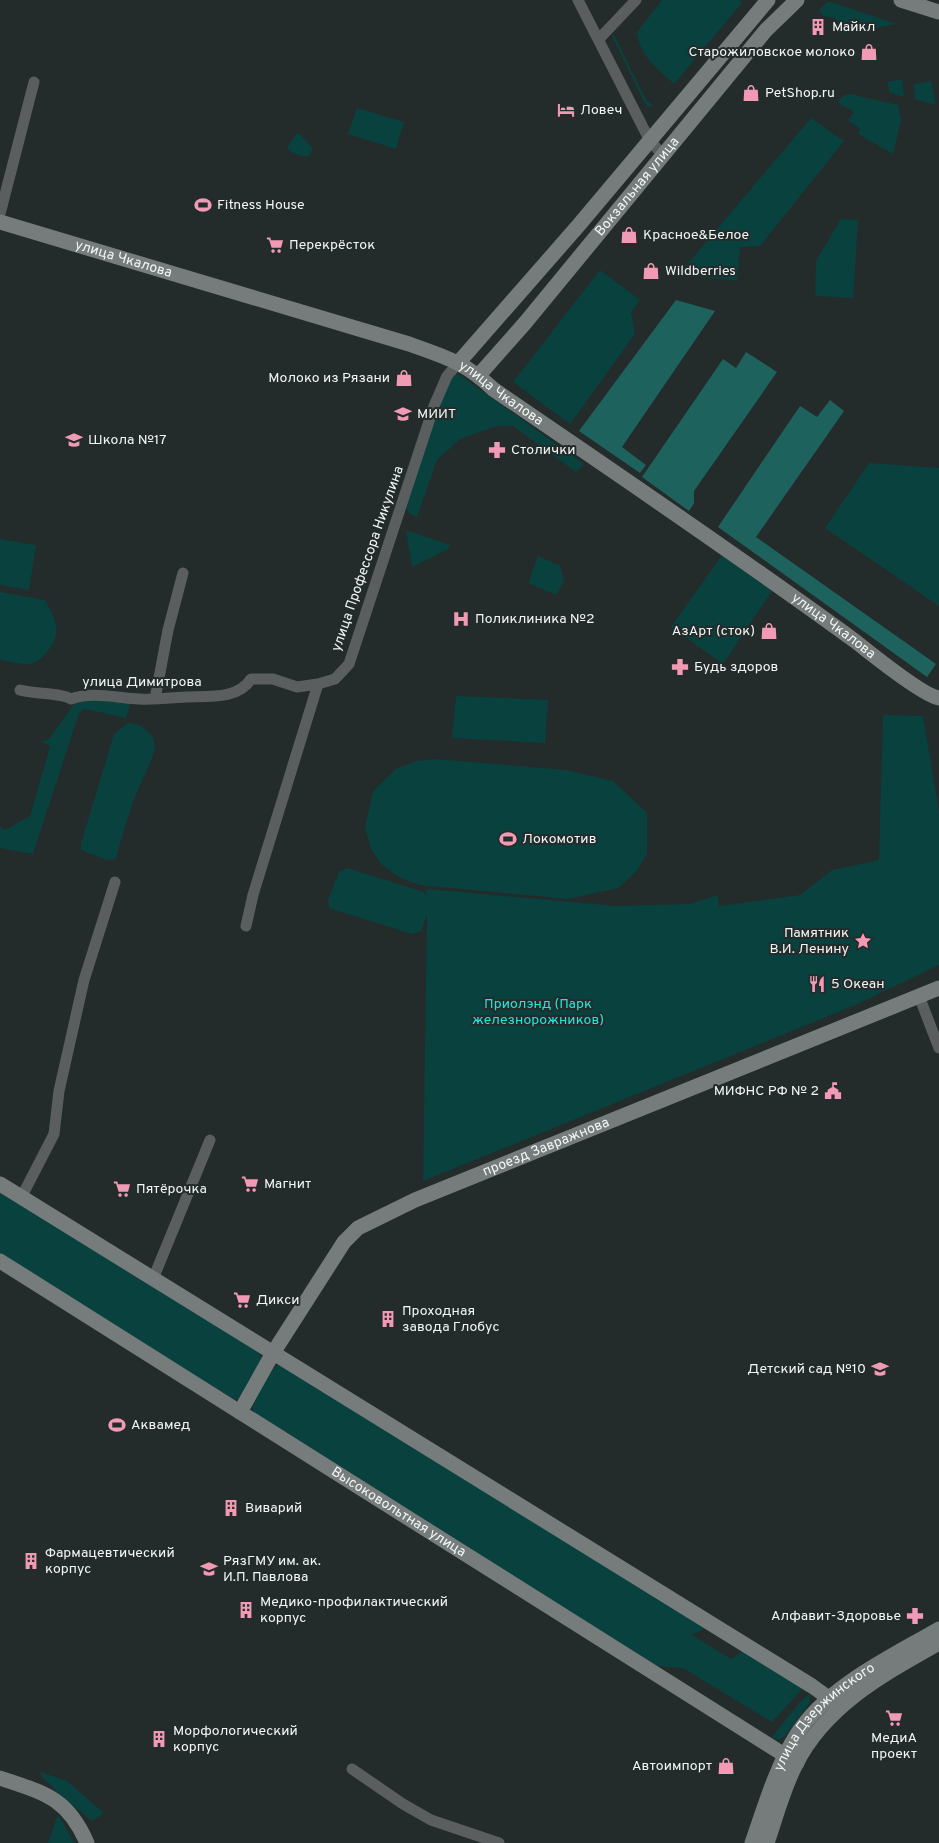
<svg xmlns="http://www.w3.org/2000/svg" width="939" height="1843" font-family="Overpass,sans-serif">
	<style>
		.green { fill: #09413e }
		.forest { fill: #1e625e }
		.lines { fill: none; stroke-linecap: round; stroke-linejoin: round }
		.street { stroke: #5b5e5e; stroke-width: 11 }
		.secondary { stroke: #767c7b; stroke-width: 15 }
		.labels { text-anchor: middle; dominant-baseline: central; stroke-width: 4; stroke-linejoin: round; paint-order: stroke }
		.poi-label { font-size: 14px; fill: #f1f6f5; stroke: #242b2b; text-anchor: start }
		.street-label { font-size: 14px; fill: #f1f6f5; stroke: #242b2b }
		.park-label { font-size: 14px; fill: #1ee8de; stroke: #242b2b }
	</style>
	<rect width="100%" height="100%" fill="#242b2b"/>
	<path class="green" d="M 662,0 L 739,0 L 742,3 L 674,84 C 657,68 640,57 637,32 Z
		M 827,2 L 831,2 L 897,24 L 843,34 L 842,26 L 835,18 L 823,16 L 819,10 Z
		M 611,34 L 614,35 L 646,100 L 652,104 L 652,107 L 647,106 L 644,102 Z
		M 902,79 L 904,97 L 890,93 L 887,82 Z
		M 931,81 L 936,105 L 915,99 L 914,84 Z
		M 851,94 L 898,105 L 901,120 L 893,154 L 858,134 L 860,129 L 848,120 L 854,112 L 837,102 L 845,95 Z
		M 357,108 L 404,122 L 396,149 L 348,134 Z
		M 811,118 L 844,141 L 760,246 L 740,247 L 737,281 L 679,274 Z
		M 296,134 L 300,134 L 313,149 L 309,156 C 303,157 293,154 288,149 L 288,146 Z
		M 841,219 L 858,220 L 853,298 L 815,296 L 816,261 Z
		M 600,270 L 640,300 L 631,312 L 635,334 L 570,424 L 513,382 Z
		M 454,374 L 460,375 L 584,464 L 576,472 L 513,426 L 497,426 L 460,439 L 437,460 L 417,517 L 410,514 L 405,506 L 444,385 Z
		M 869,463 L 939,468 L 939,606 L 825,528 Z
		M 406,530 L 450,545 L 448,549 L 412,567 Z
		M 0,539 L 36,545 L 29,590 L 0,585 Z
		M 722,555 L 772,591 L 723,664 L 671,627 Z
		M 538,556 L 560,566 L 564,581 L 556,595 L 528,583 Z
		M 0,592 L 45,600 C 56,620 63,633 47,652 C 43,657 38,662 31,664 C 22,665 9,661 0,660 Z
		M 456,696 L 548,700 L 545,743 L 452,738 Z
		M 77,700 L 131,701 L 126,718 L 85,709 L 79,713 L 33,854 L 0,848 L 0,826 L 5,830 L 30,816 L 50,746 L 41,742 L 49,739 Z
		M 883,715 L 923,716 L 939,811 L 939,965 L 853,1006 L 423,1181 L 427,914 L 421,931 L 412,934 L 329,908 L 328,900 L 339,872 L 347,868 L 424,892 L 426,895 L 427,889 L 616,906 L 690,904 L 718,895 L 719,906 L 800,895 L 832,870 L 879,860 Z
		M 128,723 C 140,722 156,735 155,747 C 155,754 140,785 136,794 C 128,815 122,837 116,858 L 113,860 L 107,860 L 81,850 L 81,843 L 114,734 Z
		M 436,759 L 566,770 L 613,781 L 647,813 L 647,854 L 636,872 L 618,888 L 568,899 L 419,885 L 399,877 L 381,864 L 371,849 L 365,828 L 373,791 L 396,769 L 416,761 Z
		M 0,1191 L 255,1349 C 258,1352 261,1355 261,1360 C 261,1369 245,1393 238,1399 L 233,1399 L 0,1257 Z
		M 278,1365 L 285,1367 L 708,1627 L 692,1635 L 731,1659 L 745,1650 L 804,1687 L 772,1722 L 683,1668 L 656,1666 L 255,1415 C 253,1412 252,1408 253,1404 C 256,1394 269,1371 278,1365 Z
		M 810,1694 L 810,1702 L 785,1736 C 781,1740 778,1740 772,1737 L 800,1702 Z
		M 41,1772 L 67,1781 L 104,1813 L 92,1821 L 65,1799 L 40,1775 Z
		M 58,1814 L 74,1843 L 48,1843 Z"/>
	<path class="forest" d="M 676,300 L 715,311 L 622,447 L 646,465 L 640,473 L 579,431 Z
		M 746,352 L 777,372 L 694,491 L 694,503 L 689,511 L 642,477 L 723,359 L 736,368 Z
		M 830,400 L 844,411 L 756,537 L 936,664 L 927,677 L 718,527 L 800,406 L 817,417 Z"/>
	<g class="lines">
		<path class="street" d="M 578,0 L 650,141 L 663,155
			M 599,39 L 636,0
			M 0,214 L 34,82
			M 20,690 C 34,694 62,693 71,699 C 92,691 117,698 139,699 C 154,700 170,698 185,697 C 207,696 238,700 251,679 L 273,679 L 297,687 L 318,684
			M 155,699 L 168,630 L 183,573
			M 246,926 L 253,895 L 318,684 L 335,679 L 349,664 L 434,406 L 447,376 L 459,362
			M 919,996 L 939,1048
			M 21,1198 L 54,1134 L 59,1091 L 84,980 L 115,882
			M 153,1279 L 210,1140
			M 352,1769 L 403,1804 L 431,1820 L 499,1843"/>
		<g class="secondary">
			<path d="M 901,0 L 939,12"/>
			<path id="s1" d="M 0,222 L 409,344 C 445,357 465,362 493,389 C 614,472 736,554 855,641 C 870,653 924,696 939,698"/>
			<path d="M 459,362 L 578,226 L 768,0"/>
			<path id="s2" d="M 479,375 L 525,323 L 766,30 L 797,0"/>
			<path d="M 0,1184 L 812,1686 L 840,1706"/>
			<path id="s3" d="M 0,1261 L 797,1763"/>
			<path id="s4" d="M 240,1412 L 273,1353 L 344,1242 L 358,1228 L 415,1200 L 939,988"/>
			<path d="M 0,1778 C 44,1793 67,1797 87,1843"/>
			<path id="s5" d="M 752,1843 C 765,1806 776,1767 797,1734 C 828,1686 891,1657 939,1629"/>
			<path d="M 767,1843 C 776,1817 783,1789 796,1764 C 826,1705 884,1674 939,1643"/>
		</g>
	</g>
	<defs>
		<g id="building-bare" transform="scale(1.35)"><path d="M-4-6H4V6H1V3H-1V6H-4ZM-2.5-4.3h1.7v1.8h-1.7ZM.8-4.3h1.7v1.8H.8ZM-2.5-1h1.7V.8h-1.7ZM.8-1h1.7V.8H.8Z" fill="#f19ab3" stroke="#242b2b" stroke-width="2.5" paint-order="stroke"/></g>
		<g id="shop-bare" transform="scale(1.35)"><path d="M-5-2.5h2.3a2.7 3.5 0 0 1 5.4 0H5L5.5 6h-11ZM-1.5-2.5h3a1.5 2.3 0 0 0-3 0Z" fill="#f19ab3" stroke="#242b2b" stroke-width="2.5" paint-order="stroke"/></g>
		<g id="hotel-bare" transform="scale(1.35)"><path d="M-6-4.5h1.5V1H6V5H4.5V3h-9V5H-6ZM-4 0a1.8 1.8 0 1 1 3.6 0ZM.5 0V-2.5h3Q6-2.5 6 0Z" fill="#f19ab3" stroke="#242b2b" stroke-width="2.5" paint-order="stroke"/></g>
		<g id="stadium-bare" transform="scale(1.35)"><path d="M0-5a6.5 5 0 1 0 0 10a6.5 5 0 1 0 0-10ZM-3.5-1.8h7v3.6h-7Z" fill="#f19ab3" stroke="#242b2b" stroke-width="2.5" paint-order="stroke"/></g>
		<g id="supermarket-bare" transform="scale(1.35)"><path d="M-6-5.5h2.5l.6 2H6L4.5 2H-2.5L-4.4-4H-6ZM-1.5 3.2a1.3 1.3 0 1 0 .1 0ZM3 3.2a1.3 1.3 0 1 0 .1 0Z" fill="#f19ab3" stroke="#242b2b" stroke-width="2.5" paint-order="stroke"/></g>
		<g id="university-bare" transform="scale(1.35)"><path d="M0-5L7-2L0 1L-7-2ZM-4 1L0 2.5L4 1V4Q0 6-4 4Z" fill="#f19ab3" stroke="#242b2b" stroke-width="2.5" paint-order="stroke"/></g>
		<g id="school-bare" transform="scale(1.35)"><path d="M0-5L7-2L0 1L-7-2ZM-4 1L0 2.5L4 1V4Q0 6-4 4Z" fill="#f19ab3" stroke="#242b2b" stroke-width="2.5" paint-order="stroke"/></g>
		<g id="pharmacy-bare" transform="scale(1.35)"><path d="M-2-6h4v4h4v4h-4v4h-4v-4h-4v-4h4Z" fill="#f19ab3" stroke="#242b2b" stroke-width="2.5" paint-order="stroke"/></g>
		<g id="hospital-bare" transform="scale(1.35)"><path d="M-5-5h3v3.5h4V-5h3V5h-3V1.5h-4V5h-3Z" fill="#f19ab3" stroke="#242b2b" stroke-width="2.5" paint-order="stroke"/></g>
		<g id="sight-bare" transform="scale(1.35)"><path d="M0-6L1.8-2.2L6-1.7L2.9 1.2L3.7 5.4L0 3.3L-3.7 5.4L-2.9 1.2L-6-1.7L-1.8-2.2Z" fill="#f19ab3" stroke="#242b2b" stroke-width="2.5" paint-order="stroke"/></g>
		<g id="restaurant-bare" transform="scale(1.35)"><path d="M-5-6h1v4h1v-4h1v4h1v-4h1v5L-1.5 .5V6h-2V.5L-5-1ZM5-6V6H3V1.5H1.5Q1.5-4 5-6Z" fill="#f19ab3" stroke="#242b2b" stroke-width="2.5" paint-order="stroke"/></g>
		<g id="civic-bare" transform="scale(1.35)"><path d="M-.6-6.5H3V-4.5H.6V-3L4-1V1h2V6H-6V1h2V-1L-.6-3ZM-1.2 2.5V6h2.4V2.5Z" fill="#f19ab3" stroke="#242b2b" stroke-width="2.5" paint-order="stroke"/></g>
	</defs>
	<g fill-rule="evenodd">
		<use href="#building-bare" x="818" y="27"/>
		<use href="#shop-bare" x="869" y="52"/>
		<use href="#shop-bare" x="751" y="93"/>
		<use href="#hotel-bare" x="566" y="110"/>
		<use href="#stadium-bare" x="203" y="205"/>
		<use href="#shop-bare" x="629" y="235"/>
		<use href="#supermarket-bare" x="275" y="245"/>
		<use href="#shop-bare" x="651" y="271"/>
		<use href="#shop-bare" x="404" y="378"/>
		<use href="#university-bare" x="403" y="414"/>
		<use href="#school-bare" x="74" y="440"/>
		<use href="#pharmacy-bare" x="497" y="450"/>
		<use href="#hospital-bare" x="461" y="619"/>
		<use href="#shop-bare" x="769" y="631"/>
		<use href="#pharmacy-bare" x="680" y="667"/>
		<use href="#stadium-bare" x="508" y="839"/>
		<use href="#sight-bare" x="863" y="941"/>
		<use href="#restaurant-bare" x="817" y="984"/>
		<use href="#civic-bare" x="833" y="1091"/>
		<use href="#supermarket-bare" x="250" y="1184"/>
		<use href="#supermarket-bare" x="122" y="1189"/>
		<use href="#supermarket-bare" x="242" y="1300"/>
		<use href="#building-bare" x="388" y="1319"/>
		<use href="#school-bare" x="880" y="1369"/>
		<use href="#stadium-bare" x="117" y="1425"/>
		<use href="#building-bare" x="231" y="1508"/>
		<use href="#building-bare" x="31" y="1561"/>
		<use href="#university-bare" x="209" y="1569"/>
		<use href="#building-bare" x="246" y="1610"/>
		<use href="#pharmacy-bare" x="915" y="1616"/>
		<use href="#supermarket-bare" x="894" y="1718"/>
		<use href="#building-bare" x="159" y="1739"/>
		<use href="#shop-bare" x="726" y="1766"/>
	</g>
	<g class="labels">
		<g class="poi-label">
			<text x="832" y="27">Майкл</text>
			<text x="855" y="52" text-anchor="end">Старожиловское молоко</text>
			<text x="765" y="93">PetShop.ru</text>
			<text x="580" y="110">Ловеч</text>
			<text x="217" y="205">Fitness House</text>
			<text x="643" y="235">Красное&amp;Белое</text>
			<text x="289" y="245">Перекрёсток</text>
			<text x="665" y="271">Wildberries</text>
			<text x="390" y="378" text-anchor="end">Молоко из Рязани</text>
			<text x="417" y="414">МИИТ</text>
			<text x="88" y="440">Школа №17</text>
			<text x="511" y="450">Столички</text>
			<text x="475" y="619">Поликлиника №2</text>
			<text x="755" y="631" text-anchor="end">АзАрт (сток)</text>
			<text x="694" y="667">Будь здоров</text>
			<text x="522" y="839">Локомотив</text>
			<text x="849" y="933" text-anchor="end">Памятник<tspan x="849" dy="16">В.И. Ленину</tspan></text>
			<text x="831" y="984">5 Океан</text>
			<text x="819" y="1091" text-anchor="end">МИФНС РФ № 2</text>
			<text x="264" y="1184">Магнит</text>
			<text x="136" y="1189">Пятёрочка</text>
			<text x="256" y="1300">Дикси</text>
			<text x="402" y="1311">Проходная<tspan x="402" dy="16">завода Глобус</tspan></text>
			<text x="866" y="1369" text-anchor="end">Детский сад №10</text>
			<text x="131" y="1425">Аквамед</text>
			<text x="245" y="1508">Виварий</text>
			<text x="45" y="1553">Фармацевтический<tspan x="45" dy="16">корпус</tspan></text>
			<text x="223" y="1561">РязГМУ им. ак.<tspan x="223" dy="16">И.П. Павлова</tspan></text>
			<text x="260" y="1602">Медико-профилактический<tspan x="260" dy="16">корпус</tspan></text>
			<text x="901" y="1616" text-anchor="end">Алфавит-Здоровье</text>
			<text x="173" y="1731">Морфологический<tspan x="173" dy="16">корпус</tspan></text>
			<text x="894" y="1738" text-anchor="middle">МедиА<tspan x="894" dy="16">проект</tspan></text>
			<text x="712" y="1766" text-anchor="end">Автоимпорт</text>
		</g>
		<g class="street-label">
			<text stroke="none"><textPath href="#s2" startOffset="246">Вокзальная улица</textPath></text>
			<text stroke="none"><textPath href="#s1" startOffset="129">улица Чкалова</textPath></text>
			<text stroke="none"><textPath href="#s1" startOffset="532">улица Чкалова</textPath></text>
			<text transform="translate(368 559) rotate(-71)">улица Профессора Никулина</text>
			<text stroke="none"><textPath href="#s1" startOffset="938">улица Чкалова</textPath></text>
			<text x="142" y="682">улица Димитрова</text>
			<text stroke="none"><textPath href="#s4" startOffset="424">проезд Завражнова</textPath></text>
			<text stroke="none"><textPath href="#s3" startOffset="471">Высоковольтная улица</textPath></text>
			<text stroke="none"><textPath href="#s5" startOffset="149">улица Дзержинского</textPath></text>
		</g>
		<g class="park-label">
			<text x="538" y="1004">Приолэнд (Парк<tspan x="538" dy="16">железнорожников)</tspan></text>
		</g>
	</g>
</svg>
